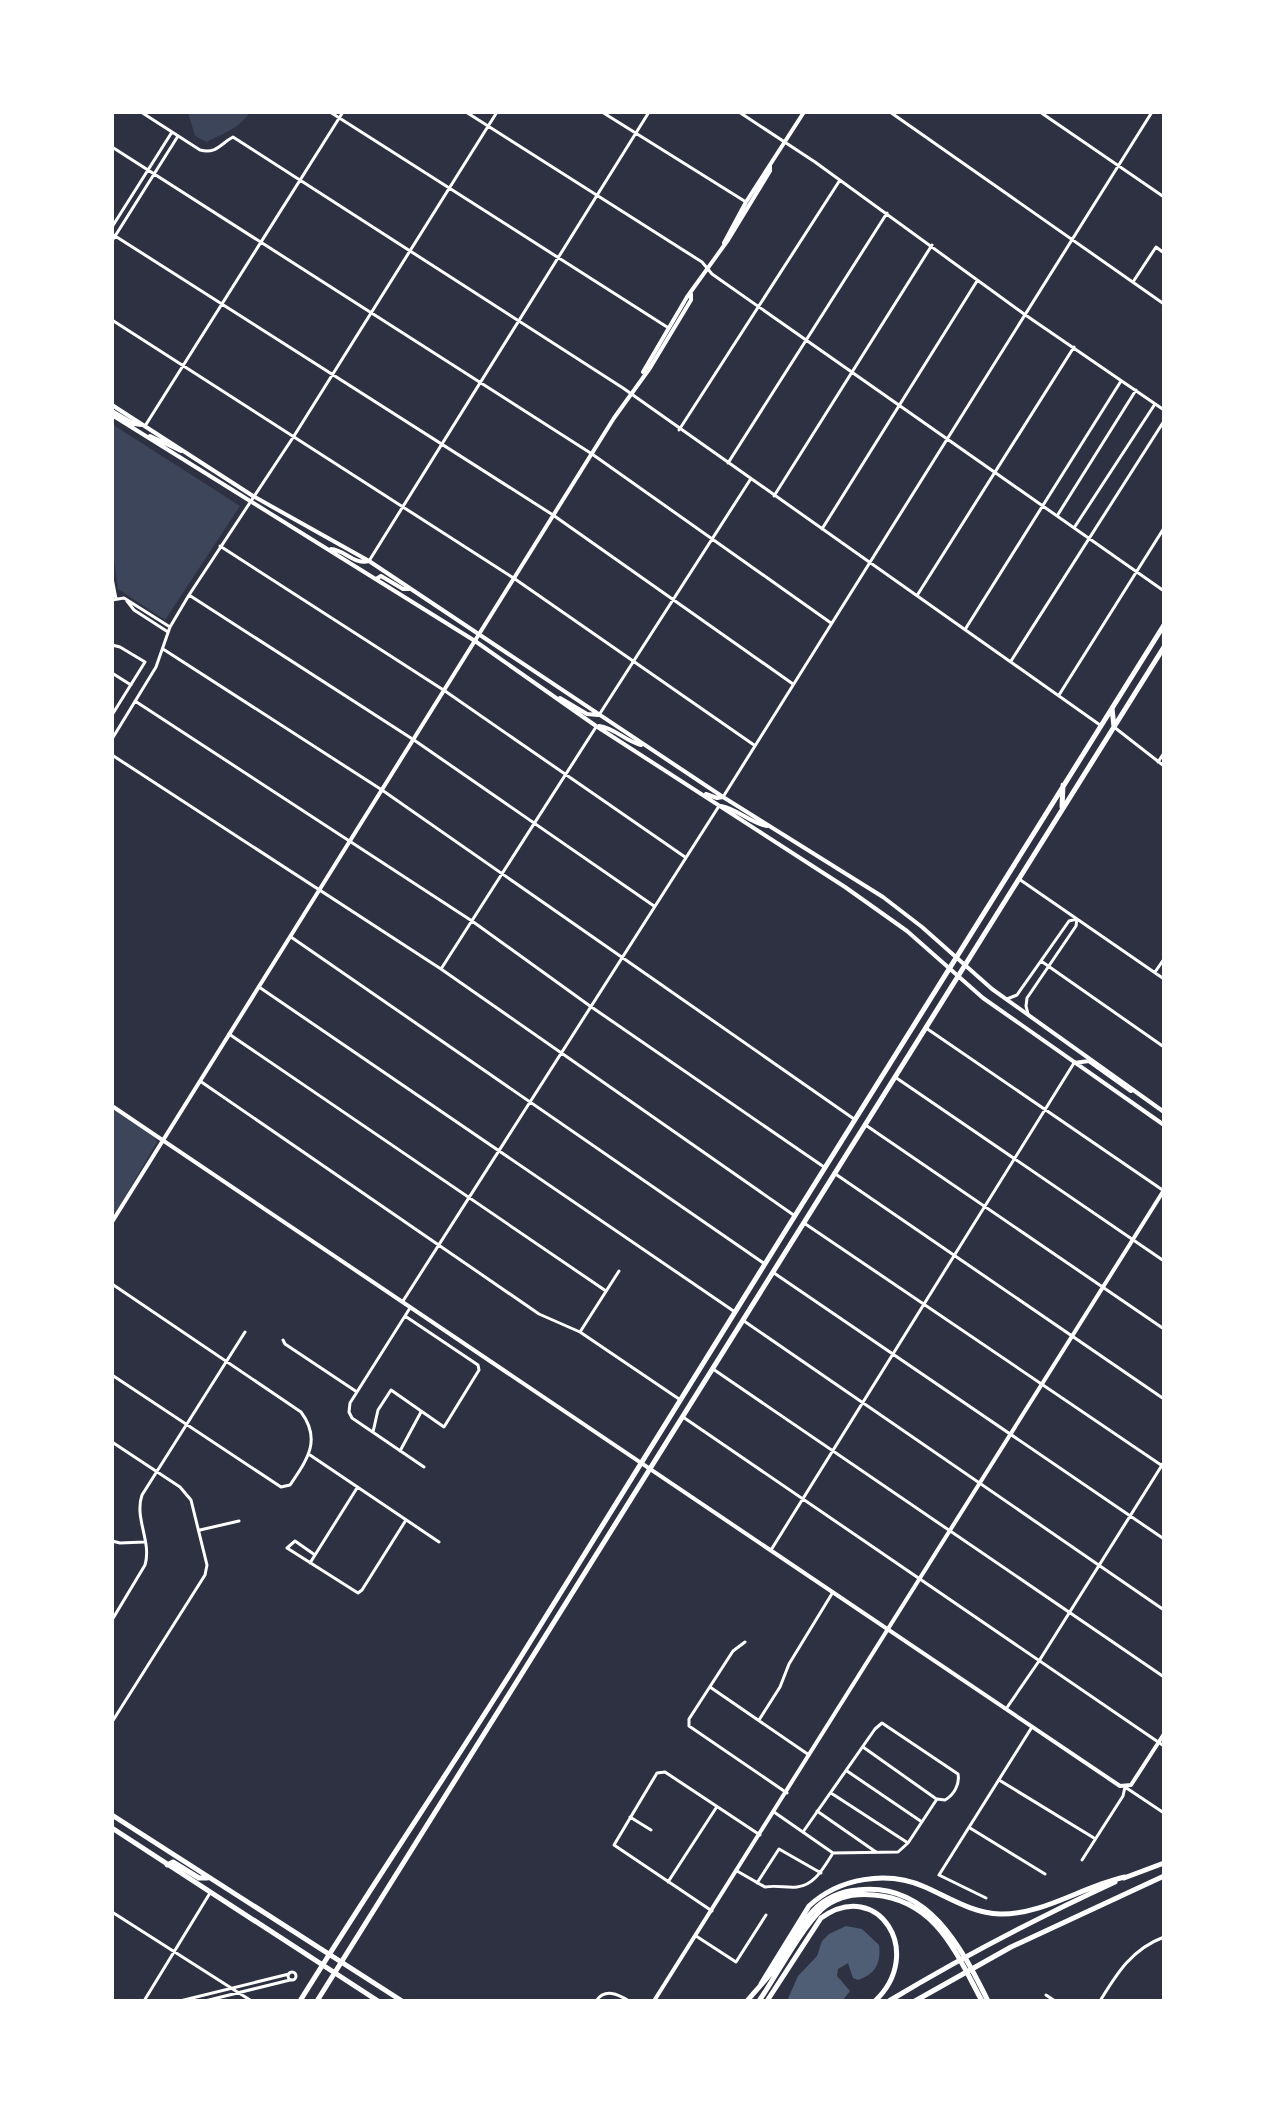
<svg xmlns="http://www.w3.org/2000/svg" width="1276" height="2113" font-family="'Public Sans',sans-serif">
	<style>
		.green { fill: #3c4559 }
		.water { fill: #4f5d75 }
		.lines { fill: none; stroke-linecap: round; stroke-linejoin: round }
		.minor { stroke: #fff; stroke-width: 3 }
		.tertiary { stroke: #fff; stroke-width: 4 }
		.secondary { stroke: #fff; stroke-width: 4 }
		.primary { stroke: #fff; stroke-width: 5 }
		.trunk { stroke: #fff; stroke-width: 5 }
		.motorway { stroke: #fff; stroke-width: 5 }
	</style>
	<rect width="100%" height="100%" fill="#2d3142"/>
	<path class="green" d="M 188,112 L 250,112 C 240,128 224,133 207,142 L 195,136 Z
		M 112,424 L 240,506 L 165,620 L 118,589 L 112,544 Z
		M 112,1109 L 155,1137 L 157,1142 L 112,1219 Z"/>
	<path class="water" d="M 846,1926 L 862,1929 L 879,1945 C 881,1963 876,1974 858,1980 L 853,1978 L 848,1963 L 838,1969 L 837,1976 L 850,1991 L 842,2001 L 787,2001 L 798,1976 L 817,1956 L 822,1941 L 829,1934 Z"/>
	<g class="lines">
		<path class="minor" d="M 141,112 L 200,150 C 217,154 220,144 233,137 L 623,388 L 1100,725
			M 330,112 L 667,327
			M 466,112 L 702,262 L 712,274 L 1164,591
			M 602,112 L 746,202
			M 739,112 L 815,162 L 1024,314 L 1164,410
			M 890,112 L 1164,304
			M 1040,112 L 1164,197
			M 112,147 L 592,454 L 831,623
			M 112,227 L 172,132
			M 112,234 L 553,515 L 793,684
			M 112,241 L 178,136
			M 1133,282 L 1156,247 L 1164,253
			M 112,320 L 515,579 L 754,745
			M 145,426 L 343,112
			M 679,430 L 840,180
			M 728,463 L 887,213
			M 774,496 L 932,245
			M 1057,516 L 1136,390
			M 1074,528 L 1155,404
			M 822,529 L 977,281
			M 220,546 L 445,691 L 685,857
			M 369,561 L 649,112
			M 112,578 L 116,599
			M 918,594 L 1074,347
			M 189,595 L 414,740 L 654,906
			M 112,600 L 124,598 L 170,627
			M 127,601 L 134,610 L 168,632
			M 966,628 L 1121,381
			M 112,645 L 120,647 L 145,662 L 112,715
			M 163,649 L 382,790 L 854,1119
			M 1011,661 L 1164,421
			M 112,673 L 131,685
			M 1059,695 L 1164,528
			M 135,701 L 472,921 L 590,1006 L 824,1167
			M 599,715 L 750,480
			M 1114,727 L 1164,766
			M 112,739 L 156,667 L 170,627 L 189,595 L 294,436 L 497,112
			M 112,755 L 441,969 L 795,1216
			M 1158,762 L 1164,753
			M 723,797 L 1152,112
			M 1019,879 L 1164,979
			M 291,937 L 765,1264
			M 1041,961 L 1164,1047
			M 441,969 L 596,727
			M 1155,972 L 1164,959
			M 259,987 L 735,1312
			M 1007,999 L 1017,995 L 1069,921 L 1077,919
			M 1028,1014 L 1026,1006 L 1027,998 L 1076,926 L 1077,919
			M 926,1028 L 1164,1191
			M 229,1034 L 606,1291
			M 895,1077 L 1164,1261
			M 200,1081 L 539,1314 L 580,1332 L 679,1399
			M 867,1126 L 1164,1329
			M 834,1173 L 1164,1399
			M 804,1223 L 1164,1467
			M 774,1273 L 1164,1539
			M 112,1284 L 301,1412 C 322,1440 307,1460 290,1485 L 281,1487 L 112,1375
			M 403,1301 L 719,806
			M 410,1308 L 350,1403 L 349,1412 L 352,1418 L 424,1467
			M 744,1321 L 1164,1610
			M 580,1332 L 619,1271
			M 283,1340 L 285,1344 L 357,1392
			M 713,1369 L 1164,1677
			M 683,1417 L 1164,1746
			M 373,1432 L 378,1410 L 391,1390 L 444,1427 L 479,1370 L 478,1365 L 405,1316
			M 112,1442 L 180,1487 L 191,1500 L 207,1565 L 205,1575 L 112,1722
			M 400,1451 L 421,1412
			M 310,1455 L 439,1542
			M 200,1530 L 239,1521
			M 112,1541 L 120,1543 L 144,1542
			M 771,1550 L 1074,1063
			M 315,1555 L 295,1541 L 287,1548 L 358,1593 L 362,1590 L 406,1520
			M 310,1563 L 357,1488
			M 112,1620 L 145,1565 C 152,1542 134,1518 142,1495 L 245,1332
			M 745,1642 L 733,1651 L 689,1719 L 689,1726 L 787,1793
			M 710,1687 L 809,1755
			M 1006,1709 L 1039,1661 L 1164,1462
			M 759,1720 L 780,1687 L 789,1664 L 833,1592
			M 863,1747 L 935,1798
			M 847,1771 L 922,1822
			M 999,1780 L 1094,1838
			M 831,1793 L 908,1843
			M 817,1811 L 876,1852
			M 774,1812 L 833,1853 L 898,1852 L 908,1843 L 937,1799
			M 630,1817 L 651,1830
			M 970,1828 L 1045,1874
			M 803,1832 L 875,1729 L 882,1723 L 958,1774 C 960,1784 954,1795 945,1800 L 937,1799
			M 1082,1860 L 1123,1796 L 1125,1787 L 1164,1813
			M 737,1871 L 765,1887 C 777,1885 786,1888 797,1887 C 815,1885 824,1867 833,1853
			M 668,1882 L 716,1808
			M 757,1883 L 779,1849 L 821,1873
			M 986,1898 L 939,1875 L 1032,1727
			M 712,1911 L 614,1845 L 657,1773 L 665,1772 L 760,1835
			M 112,1912 L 250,2000
			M 696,1936 L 736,1962 L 766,1915
			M288 1976a4 4 0 1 1 8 0a4 4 0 1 1-8 0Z
			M 1046,1995 L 1055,2001
			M 144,2001 L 210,1893
			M 180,2001 L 289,1974
			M 205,2001 L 290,1980
			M 596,2001 C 605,1988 618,1994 629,2001
			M 1100,2001 C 1117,1973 1132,1949 1164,1937"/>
		<path class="tertiary" d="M 724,243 L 746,202 L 804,112
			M 643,372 L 687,297 L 728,240 L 770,171 L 770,165
			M 112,1106 L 1120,1786 L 1131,1785 L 1164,1734
			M 112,1222 L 614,418 L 650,368 L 691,300 L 691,294
			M 654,2001 L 1164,1190"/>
		<path class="secondary" d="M 112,405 L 253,496 L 369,561 L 723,797 L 883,897 L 922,927 L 992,989 L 1164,1112
			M 112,411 L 134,424 L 142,425
			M 112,415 L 475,641 L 596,726 L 845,887 L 907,931 L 983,998 L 1164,1125
			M 150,436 L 181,451
			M 331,549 C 345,550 354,565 369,561
			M 376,579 L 381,576 L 403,589 L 409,589
			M 560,698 L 587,714 L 598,715
			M 599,726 C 615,728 625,741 641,745
			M 706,794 L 717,798 L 723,797
			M 721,806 C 738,809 750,823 767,826
			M 1074,1063 L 1089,1061 L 1131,1091"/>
		<path class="primary" d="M 1112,708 L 1114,727
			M 1062,807 L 1063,785
			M 300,2001 C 369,1890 442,1782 512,1671 C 729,1322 945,973 1164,625
			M 317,2001 L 1164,647"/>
		<path class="trunk" d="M 112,1815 L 402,2001
			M 112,1828 L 378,2001
			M 167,1865 L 173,1862 L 199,1878 L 207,1878"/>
		<path class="motorway" d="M 1124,1878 L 1164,1863
			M 761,1984 L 809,1906 C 839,1878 887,1870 925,1887 C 950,1898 972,1913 1000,1914 C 1043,1915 1083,1886 1125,1877
			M 747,2001 C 756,1990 767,1979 775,1968 C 789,1950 798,1927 813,1911 C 824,1899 841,1891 857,1890 C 928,1881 961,1947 988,2001
			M 759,2001 C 777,1975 800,1930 822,1909 C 837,1896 854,1893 874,1895 C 936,1900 956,1953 982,2001
			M 767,2001 L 821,1918 C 878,1877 926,1953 875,2001
			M 889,2001 C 962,1957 1037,1918 1115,1882
			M 915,2001 L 1011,1947 L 1164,1876"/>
	</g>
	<rect width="1276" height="2113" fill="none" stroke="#ffffff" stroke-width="228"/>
</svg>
